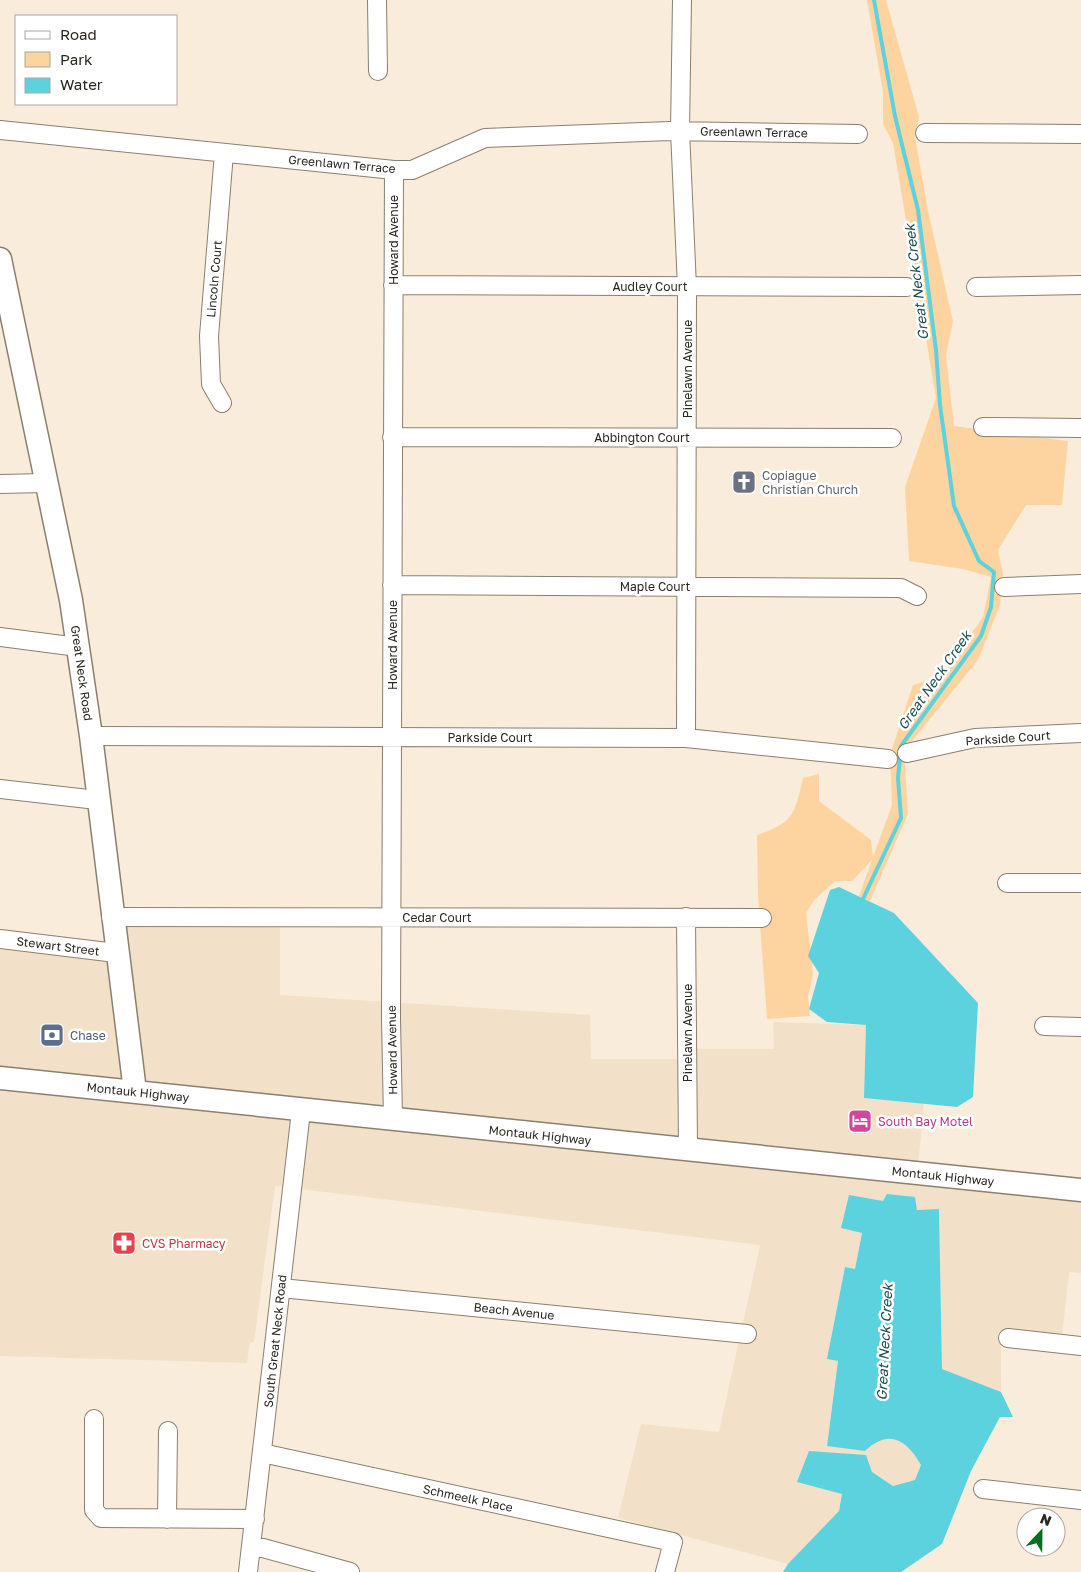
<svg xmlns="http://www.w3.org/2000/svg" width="1081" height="1572" font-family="'Golos Text',sans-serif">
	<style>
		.built { fill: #f3e0c8 }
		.green { fill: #fdd49f }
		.water { fill: #5bd2dd }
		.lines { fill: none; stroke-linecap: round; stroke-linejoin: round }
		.stream { stroke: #5bd2dd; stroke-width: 4 }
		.minor-casing { stroke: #8b7f6f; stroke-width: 20 }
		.major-casing { stroke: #8b7f6f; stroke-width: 25 }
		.minor { stroke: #fff; stroke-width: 18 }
		.major { stroke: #fff; stroke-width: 22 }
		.labels { text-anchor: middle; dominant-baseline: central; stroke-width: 5; stroke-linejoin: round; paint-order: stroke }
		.street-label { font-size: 12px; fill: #2a251e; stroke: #fff }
		.worship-label { font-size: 12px; fill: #5b616d; stroke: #fff; text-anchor: start }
		.service-label { font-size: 12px; fill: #4e5e75; stroke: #fff; text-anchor: start }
		.hotel-label { font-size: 12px; fill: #b23c85; stroke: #fff; text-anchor: start }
		.health-label { font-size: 12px; fill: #be3a42; stroke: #fff; text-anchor: start }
		.water-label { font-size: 14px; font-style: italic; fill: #1b4f53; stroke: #fff }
	</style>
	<rect width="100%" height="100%" fill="#faecda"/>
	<path class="built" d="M 280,921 L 280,995 L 590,1015 L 591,1059 L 691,1059 L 691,1049 L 774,1049 L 773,1022 L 866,1025 L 864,1097 L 924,1103 L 917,1176 L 1081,1195 L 1081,1273 L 1069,1272 L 1062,1337 L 1001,1331 L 1001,1392 L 942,1369 L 939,1209 L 917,1210 L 914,1197 L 883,1201 L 862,1232 L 855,1269 L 845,1267 L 827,1359 L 838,1361 L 827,1446 L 895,1438 L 910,1446 L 921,1465 L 915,1480 L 893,1486 L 872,1472 L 828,1453 L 809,1451 L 842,1494 L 839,1511 L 788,1564 L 618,1518 L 641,1424 L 719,1432 L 760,1245 L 275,1186 L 254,1342 L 250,1342 L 247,1363 L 0,1356 L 0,945 L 125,960 L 117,922 Z"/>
	<path class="green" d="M 867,0 L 886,0 L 919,117 L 915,137 L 928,211 L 953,321 L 946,355 L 954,426 L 1068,441 L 1062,505 L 1026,505 L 998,550 L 1003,574 L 1000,605 L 978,660 L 904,751 L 908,814 L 870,901 L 859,896 L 872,860 L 852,881 L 835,881 L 815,899 L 806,913 L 813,974 L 808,996 L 810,1016 L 767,1019 L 758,897 L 757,835 C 794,823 795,813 803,778 L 819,774 L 819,801 L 871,840 L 873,857 L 892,805 L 890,755 L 913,685 L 941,677 L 983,617 L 991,577 L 963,569 L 909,561 L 905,487 L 936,398 L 893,143 L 883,124 L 883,92 Z"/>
	<path class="water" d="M 839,887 L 894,913 L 978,1003 L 973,1097 L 957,1107 L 864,1098 L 866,1025 L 827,1022 L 809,1009 L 819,973 L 808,956 L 830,890 Z
		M 887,1194 L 915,1197 L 917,1210 L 939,1209 L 942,1369 L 1001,1392 L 1013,1417 L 1000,1417 L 971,1471 L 942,1544 L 901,1572 L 783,1572 L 788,1564 L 839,1511 L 842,1494 L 797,1482 L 809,1451 L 866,1455 L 872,1472 L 893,1486 L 915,1480 L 921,1465 C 907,1440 889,1428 865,1451 L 827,1446 L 838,1361 L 827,1359 L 845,1267 L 855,1269 L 862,1233 L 841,1228 L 849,1195 L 883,1201 Z"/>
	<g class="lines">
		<path class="stream" d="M 862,901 L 901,818 L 898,778 L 901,746 L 981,636 L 991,607 L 994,572 L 979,561 L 954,506 L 940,405 L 936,350 L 918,210 L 895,116 L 874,0"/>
		<g class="minor-casing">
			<path id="minor" d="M 377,0 L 378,71
				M 682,0 L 680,131 L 687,287 L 686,738
				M 0,130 L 394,170 L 412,170 L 485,138 L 670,131 L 858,134
				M 925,133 L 1081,134
				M 393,285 L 907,287
				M 976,287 L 1081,285
				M 222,403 L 211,384 L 209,336 L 224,153
				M 983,427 L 1081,428
				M 392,437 L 892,438
				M 0,484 L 45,483
				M 392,585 L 901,588 L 917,596
				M 1004,587 L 1081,584
				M 0,637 L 78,647
				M 91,736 L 686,738 L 888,759
				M 907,753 L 975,738 L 1081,733
				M 0,789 L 97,800
				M 1007,883 L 1081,883
				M 111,917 L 762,918
				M 686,917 L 688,1149
				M 0,939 L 116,953
				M 1044,1026 L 1081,1027
				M 393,1119 L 391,1019 L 394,170
				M 281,1288 L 747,1334
				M 1008,1338 L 1081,1346
				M 94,1419 L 94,1510 L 101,1518 L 255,1519
				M 262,1453 L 673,1542 L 665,1572
				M 983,1489 L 1081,1500
				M 167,1519 L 168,1431
				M 252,1545 L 350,1572
				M 248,1572 L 301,1111"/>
		</g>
		<g class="major-casing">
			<path id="major" d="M 0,259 L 71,600 L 91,736 L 135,1091
				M 0,1078 L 1081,1190"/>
		</g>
		<use href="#minor" class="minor"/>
		<use href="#major" class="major"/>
	</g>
	<defs>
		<g id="church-square" transform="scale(1.25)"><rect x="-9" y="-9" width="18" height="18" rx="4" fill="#6b7280" stroke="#fff"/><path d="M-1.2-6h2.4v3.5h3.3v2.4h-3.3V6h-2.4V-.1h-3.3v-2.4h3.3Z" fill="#fff"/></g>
		<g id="bank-square" transform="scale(1.25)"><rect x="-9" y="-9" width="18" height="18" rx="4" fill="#5c6f8a" stroke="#fff"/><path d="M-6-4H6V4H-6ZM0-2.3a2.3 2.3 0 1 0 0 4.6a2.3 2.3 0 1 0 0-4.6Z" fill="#fff"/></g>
		<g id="hotel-square" transform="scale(1.25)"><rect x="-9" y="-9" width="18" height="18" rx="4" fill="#d1479c" stroke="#fff"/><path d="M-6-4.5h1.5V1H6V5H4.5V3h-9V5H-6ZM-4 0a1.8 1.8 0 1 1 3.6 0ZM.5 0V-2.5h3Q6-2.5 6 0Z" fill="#fff"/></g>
		<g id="pharmacy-square" transform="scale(1.25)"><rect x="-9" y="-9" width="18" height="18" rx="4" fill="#e0444e" stroke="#fff"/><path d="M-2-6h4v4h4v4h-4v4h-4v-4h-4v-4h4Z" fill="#fff"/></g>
	</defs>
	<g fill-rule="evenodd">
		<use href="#church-square" x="744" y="482"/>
		<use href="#bank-square" x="52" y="1035"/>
		<use href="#hotel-square" x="860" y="1121"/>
		<use href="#pharmacy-square" x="124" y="1243"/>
	</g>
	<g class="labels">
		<g class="street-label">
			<text transform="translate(754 132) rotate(1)">Greenlawn Terrace</text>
			<text transform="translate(342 164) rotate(5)">Greenlawn Terrace</text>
			<text transform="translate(393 240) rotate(-90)">Howard Avenue</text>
			<text transform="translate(214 279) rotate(-85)">Lincoln Court</text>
			<text x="650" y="286">Audley Court</text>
			<text transform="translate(687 369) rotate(-90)">Pinelawn Avenue</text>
			<text x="642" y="437">Abbington Court</text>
			<text x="655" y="586">Maple Court</text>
			<text transform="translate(392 645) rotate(-90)">Howard Avenue</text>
			<text transform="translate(82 673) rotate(82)">Great Neck Road</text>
			<text x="490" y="737">Parkside Court</text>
			<text transform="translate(1008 738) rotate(-4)">Parkside Court</text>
			<text x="437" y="917">Cedar Court</text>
			<text transform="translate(58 946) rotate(7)">Stewart Street</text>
			<text transform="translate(687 1033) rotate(-90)">Pinelawn Avenue</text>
			<text transform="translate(392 1050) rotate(-91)">Howard Avenue</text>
			<text transform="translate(138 1092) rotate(6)">Montauk Highway</text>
			<text transform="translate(540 1135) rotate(6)">Montauk Highway</text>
			<text transform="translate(943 1176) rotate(6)">Montauk Highway</text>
			<text transform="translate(514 1311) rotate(6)">Beach Avenue</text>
			<text transform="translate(275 1341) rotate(-84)">South Great Neck Road</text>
			<text transform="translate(468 1498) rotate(12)">Schmeelk Place</text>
		</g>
		<g class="worship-label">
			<text x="762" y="475">Copiague<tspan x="762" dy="14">Christian Church</tspan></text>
		</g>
		<g class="service-label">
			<text x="70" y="1035">Chase</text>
		</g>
		<g class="hotel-label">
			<text x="878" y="1121">South Bay Motel</text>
		</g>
		<g class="health-label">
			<text x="142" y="1243">CVS Pharmacy</text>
		</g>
		<g class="water-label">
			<text transform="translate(916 282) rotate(-97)">Great Neck Creek</text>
			<text transform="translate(934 680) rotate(-55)">Great Neck Creek</text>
			<text transform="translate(884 1342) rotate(-87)">Great Neck Creek</text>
		</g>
	</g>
	<rect x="15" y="15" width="162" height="90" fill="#ffffff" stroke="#aaa8a5"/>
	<rect x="25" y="31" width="25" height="8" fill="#ffffff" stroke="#aaa8a5"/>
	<text x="60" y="40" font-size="15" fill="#2a251e">Road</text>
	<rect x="25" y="52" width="25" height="15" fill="#fdd49f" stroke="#aaa8a5"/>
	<text x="60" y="65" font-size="15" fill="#2a251e">Park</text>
	<rect x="25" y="78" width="25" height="15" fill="#5bd2dd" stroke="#aaa8a5"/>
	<text x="60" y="90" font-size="15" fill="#2a251e">Water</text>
	<g transform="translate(1041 1532) rotate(22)"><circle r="24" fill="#ffffff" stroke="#aaa8a5"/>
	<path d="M0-4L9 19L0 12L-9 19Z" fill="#006f21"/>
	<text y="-8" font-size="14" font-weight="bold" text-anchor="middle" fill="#2a251e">N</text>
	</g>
</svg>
